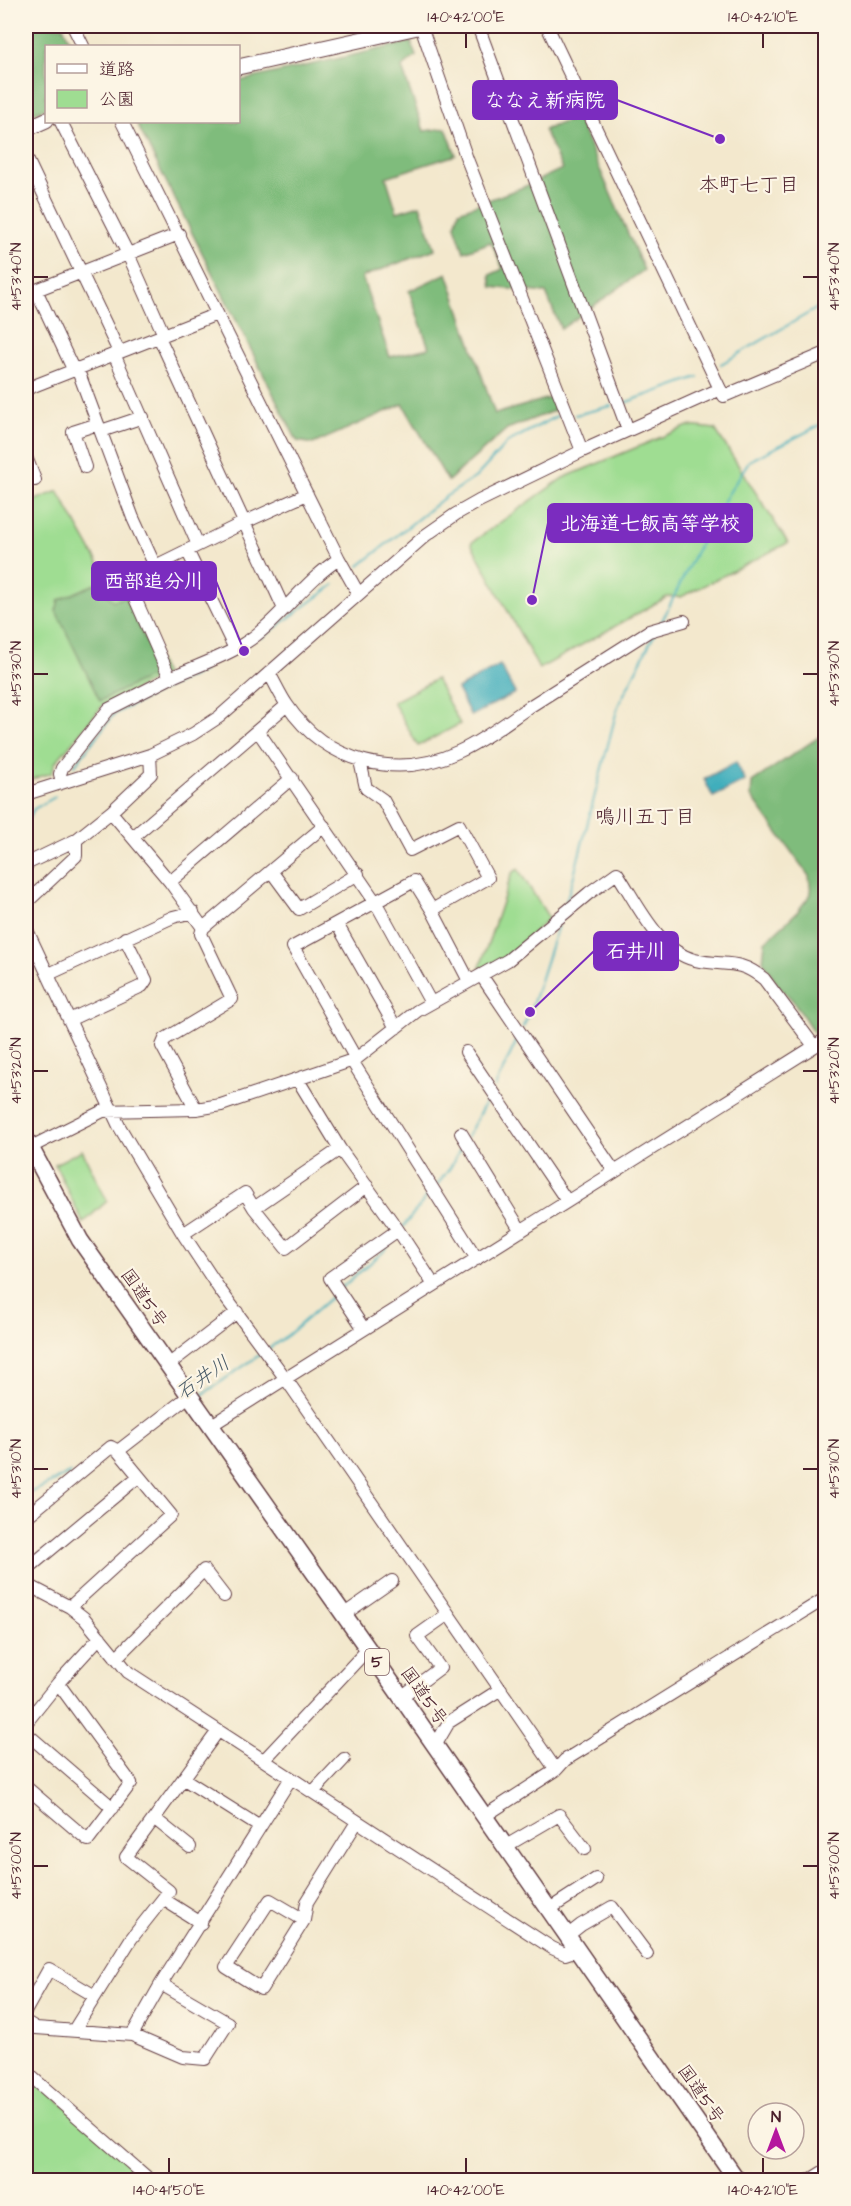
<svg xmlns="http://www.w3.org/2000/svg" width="851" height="2206" font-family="'Architects Daughter','Klee One',sans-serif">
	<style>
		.green { fill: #9fdd92; stroke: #747e5e; stroke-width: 1.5 }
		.forest { fill: #7fbc7c; stroke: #646e54; stroke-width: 1.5 }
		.water { fill: #40aebc; stroke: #456674; stroke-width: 1.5 }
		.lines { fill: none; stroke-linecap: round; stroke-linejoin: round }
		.stream { stroke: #40aebc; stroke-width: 2 }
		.minor-casing { stroke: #633d43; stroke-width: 14 }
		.major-casing { stroke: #633d43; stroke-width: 17 }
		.highway-casing { stroke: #633d43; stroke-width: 19 }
		.minor { stroke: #fff; stroke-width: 12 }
		.major { stroke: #fff; stroke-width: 15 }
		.highway { stroke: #fff; stroke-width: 16 }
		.ticks { fill: none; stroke: #4a1f2b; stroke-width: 2 }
		.labels { text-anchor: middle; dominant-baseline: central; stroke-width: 4.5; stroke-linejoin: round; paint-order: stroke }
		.shield { fill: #fcf5e5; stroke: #7f5f63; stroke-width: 1.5 }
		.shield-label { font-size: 16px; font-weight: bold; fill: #4a1f2b }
		.street-label { font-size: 18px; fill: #4a1f2b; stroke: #fcf5e5 }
		.neighbourhood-label { font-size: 20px; fill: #4a1f2b; stroke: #fcf5e5 }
		.water-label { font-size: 20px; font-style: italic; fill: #465865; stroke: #fcf5e5 }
		.leader { fill: none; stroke: #7b2cbf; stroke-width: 2 }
		.callout-dot { fill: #7b2cbf; stroke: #fcf5e5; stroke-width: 2 }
		.callout { fill: #7b2cbf; stroke: #7b2cbf; stroke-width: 2 }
		.callout-label { font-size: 20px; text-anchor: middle; font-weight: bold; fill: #fff }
		.neatline { fill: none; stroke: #4a1f2b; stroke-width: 2 }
		.ticks-label { font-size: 15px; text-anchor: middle; fill: #4a1f2b }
	</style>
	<rect width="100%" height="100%" fill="#fcf5e5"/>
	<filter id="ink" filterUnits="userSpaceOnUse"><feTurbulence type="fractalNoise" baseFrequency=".0167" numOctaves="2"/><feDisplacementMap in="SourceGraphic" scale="12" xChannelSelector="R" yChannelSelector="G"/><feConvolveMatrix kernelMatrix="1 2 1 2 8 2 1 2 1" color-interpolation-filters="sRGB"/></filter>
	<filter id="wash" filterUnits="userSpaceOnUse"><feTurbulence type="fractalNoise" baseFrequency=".008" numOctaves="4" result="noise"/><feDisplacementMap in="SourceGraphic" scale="24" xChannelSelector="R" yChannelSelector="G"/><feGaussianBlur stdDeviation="1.35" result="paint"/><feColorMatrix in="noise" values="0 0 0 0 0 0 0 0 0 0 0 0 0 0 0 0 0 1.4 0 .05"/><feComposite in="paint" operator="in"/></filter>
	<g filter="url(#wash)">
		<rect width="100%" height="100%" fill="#f3e8cd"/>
		<path class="green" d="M 688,426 L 715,429 L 788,543 L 681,597 L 667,597 L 539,669 L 471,543 L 563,478 Z
			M 58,491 L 105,575 L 121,580 L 165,675 L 103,705 L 55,763 L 52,773 L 26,781 L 26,504 Z
			M 436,679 L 460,724 L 418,746 L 393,702 Z
			M 518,869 L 549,918 L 508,956 L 479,970 L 512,873 Z
			M 82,1150 L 107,1201 L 83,1223 L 55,1164 Z
			M 26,2075 L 159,2180 L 26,2180 Z"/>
		<path class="forest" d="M 26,26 L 63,26 L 72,46 L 46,46 L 46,108 L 26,116 Z
			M 411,42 L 416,56 L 402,68 L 424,131 L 446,128 L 456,155 L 386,177 L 397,212 L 420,205 L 435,249 L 362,277 L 390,357 L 429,348 L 409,291 L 447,273 L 495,414 L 553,397 L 556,410 L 507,429 L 448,481 L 403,404 L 313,444 L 297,441 L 136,122 L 238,122 L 239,81 Z
			M 577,117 L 644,270 L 561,329 L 546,293 L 492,287 L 490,275 L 503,269 L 491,242 L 464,252 L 455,226 L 459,211 L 526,186 L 562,169 L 544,130 Z
			M 95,584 L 114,601 L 125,597 L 160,672 L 100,701 L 56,611 L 59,600 Z
			M 825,733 L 826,1025 L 814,1033 L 794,1002 L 778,985 L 763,961 L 765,942 L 797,912 L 811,894 L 809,876 L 751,796 L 752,782 Z"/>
		<path class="water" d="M 500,665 L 515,693 L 471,716 L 457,689 Z
			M 736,762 L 745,781 L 713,797 L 704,779 Z"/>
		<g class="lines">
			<path class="stream" d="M 721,364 L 826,303
				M 624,403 L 698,377
				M 575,415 L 611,406
				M 359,566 L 445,497 L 476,477 L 508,442 L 557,416
				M 661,623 L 710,523 L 749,461 L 826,422
				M 261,638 L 334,585
				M 74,766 L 114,714 L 204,670
				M 26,822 L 34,809 L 55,797
				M 564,908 L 573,879 L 618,706 L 655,633
				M 523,1027 L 530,1012 L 558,925
				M 495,1087 L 518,1038
				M 467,1137 L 490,1094
				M 437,1185 L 450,1168 L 463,1144
				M 403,1227 L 429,1194
				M 341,1288 L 383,1252 L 390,1243
				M 268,1349 L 288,1335 L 335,1294
				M 199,1397 L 261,1354
				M 26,1495 L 70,1473"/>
		</g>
	</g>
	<g filter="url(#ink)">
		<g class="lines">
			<g class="minor-casing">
				<path id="minor" d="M 73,26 L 83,46
					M 421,26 L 467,159 L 582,451
					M 478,26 L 628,430
					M 547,26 L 720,389
					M 61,122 L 128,254 L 164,335
					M 122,122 L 339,559 L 358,593
					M 26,157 L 119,352
					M 36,290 L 73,369
					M 26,294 L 179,234
					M 159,337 L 284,609
					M 114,354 L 198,545
					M 77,368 L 133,518 L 155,566
					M 26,389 L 217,314
					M 101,431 L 143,417
					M 26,457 L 35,480
					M 85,467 L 73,432 L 98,424
					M 307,494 L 243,523 L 127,580 L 170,678 C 193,667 220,659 242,645 C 278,623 304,581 339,559
					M 187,550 L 235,649
					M 269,673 C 275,683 280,695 287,705 C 326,763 397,781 460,751 C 484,740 507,722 529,707 C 569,682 609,656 649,631 L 684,621
					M 258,731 L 376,903 L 431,1003
					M 360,761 L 366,788 L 383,800 L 410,850 L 459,825 L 488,878 L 432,910
					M 62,782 L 60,774 L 62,768 L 109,709 L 170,678
					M 26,794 L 150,755 L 193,734 L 219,717 L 426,535 L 456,514 L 479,501 L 582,451 L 720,389 L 724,396 L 826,353
					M 111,812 L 170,882 L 203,928 L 201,934 L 232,999 L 165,1039 L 162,1046 L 196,1109
					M 133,837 L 287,705
					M 26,864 L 76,840 L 111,812 L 151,774 L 150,755
					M 271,871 L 299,909 L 358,874
					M 170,882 L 292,778
					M 26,903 L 76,856 L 76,840
					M 337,924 L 396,1028
					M 26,928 L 119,1126 L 183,1234 L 220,1290 L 286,1379 L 556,1770
					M 203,928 L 324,826
					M 49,974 L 173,917 L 193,912
					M 481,975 L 614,1171
					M 69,1020 L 142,986 L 146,980 L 125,938
					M 466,1052 L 567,1201
					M 356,1059 L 293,947 L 414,881 L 432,910 L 469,981
					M 352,1061 L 477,1259
					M 298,1080 L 340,1149 L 398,1230 L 434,1285
					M 461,1133 L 521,1231
					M 29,1148 L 103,1111 L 196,1109 L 221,1105 L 356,1059 L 417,1011 L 508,960 L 589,893 L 617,873 C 637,903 658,951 695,960 C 724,967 737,957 764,979 L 814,1046
					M 254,1208 L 286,1248 L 367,1186
					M 183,1234 L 245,1193 L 254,1208 L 340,1149
					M 364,1329 L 330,1278 L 398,1230
					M 168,1365 L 237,1312
					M 210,1426 L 826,1039
					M 26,1517 L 111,1447 L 118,1451 L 189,1396
					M 26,1570 L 138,1477
					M 26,1584 L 70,1607 L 84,1618 L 128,1672 L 552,1948 L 565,1954 L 577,1950
					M 70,1607 L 171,1515 L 118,1451
					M 343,1615 L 392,1581
					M 116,1658 L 204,1570 L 224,1596
					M 401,1697 L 440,1668 L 417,1636 L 448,1614
					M 26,1723 L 58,1683 L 100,1637
					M 26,1733 L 113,1808
					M 435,1746 L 449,1722 L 501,1689
					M 264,1760 L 368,1649
					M 184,1779 L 260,1827
					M 26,1787 L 88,1840 L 131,1783 L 58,1683
					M 313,1792 L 344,1759
					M 483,1817 L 556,1770 L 565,1760 L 826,1598
					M 155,1819 L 190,1847
					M 506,1846 L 559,1815 L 585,1849
					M 163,1899 L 201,1923
					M 548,1910 L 596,1879
					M 304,1920 L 261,1989 L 226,1967 L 270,1900 L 304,1920 L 307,1902 L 357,1822
					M 567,1936 L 581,1925 L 612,1907 L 647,1954
					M 26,2010 L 49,1969 L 95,1996
					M 26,2022 L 36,2028 L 132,2035 L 183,2057 L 205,2059 L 228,2023 L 161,1984
					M 74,2030 L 131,1939 L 169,1891 L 126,1857 L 218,1731
					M 132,2035 L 161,1984 L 291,1778
					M 26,2072 L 150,2180
					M 810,2180 L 826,2170"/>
			</g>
			<g class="major-casing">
				<path id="major" d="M 238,67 L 422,26
					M 26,129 L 46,120"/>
			</g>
			<g class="highway-casing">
				<path id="highway" d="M 26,1139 L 80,1240 L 368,1649 L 737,2180"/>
			</g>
			<use href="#minor" class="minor"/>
			<use href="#major" class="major"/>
			<use href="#highway" class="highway"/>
		</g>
	</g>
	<path class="ticks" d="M 466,33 L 466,48M 763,33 L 763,48M 33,277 L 48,277M 803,277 L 818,277M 33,674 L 48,674M 803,674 L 818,674M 33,1071 L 48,1071M 803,1071 L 818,1071M 33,1469 L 48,1469M 803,1469 L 818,1469M 33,1866 L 48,1866M 803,1866 L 818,1866M 169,2158 L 169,2173M 466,2158 L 466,2173M 763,2158 L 763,2173"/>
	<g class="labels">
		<rect class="shield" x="365" y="1649" width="24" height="26" rx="4.5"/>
		<g class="shield-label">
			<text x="377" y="1662">5</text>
		</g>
		<g class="street-label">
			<text transform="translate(144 1298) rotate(55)">国道5号</text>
			<text transform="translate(424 1696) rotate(55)">国道5号</text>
			<text transform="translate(701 2094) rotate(55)">国道5号</text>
		</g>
		<g class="neighbourhood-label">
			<text x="749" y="185">本町七丁目</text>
			<text x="645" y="817">鳴川五丁目</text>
		</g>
		<g class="water-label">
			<text transform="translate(203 1378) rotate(-35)">石井川</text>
		</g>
	</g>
	<path class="leader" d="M720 139L617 100M532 600L548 523M244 651L216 581M530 1012L594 951"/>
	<g class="callout-dot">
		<circle cx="720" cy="139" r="6"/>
		<circle cx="532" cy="600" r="6"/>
		<circle cx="244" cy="651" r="6"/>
		<circle cx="530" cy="1012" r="6"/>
	</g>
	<g class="callout">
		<rect x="473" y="81" width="144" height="38" rx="6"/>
		<rect x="548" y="504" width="204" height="38" rx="6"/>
		<rect x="92" y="562" width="124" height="38" rx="6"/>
		<rect x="594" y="932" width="84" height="38" rx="6"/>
	</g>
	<g class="callout-label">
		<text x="545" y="107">ななえ新病院</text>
		<text x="650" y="530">北海道七飯高等学校</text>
		<text x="154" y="588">西部追分川</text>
		<text x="636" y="958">石井川</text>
	</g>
	<rect width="851" height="2206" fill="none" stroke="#fcf5e5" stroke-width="66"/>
	<rect x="45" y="45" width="195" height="78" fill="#fcf5e5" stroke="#b59f9b" stroke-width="1.5"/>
	<rect x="57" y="64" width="30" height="9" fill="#ffffff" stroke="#b59f9b" stroke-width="1.5"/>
	<text x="99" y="75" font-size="18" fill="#4a1f2b">道路</text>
	<rect x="57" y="90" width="30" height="18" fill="#9fdd92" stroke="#b59f9b" stroke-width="1.5"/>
	<text x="99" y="105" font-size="18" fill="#4a1f2b">公園</text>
	<g transform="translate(776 2131)"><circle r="28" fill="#fcf5e5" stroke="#b59f9b" stroke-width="1.5"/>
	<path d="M0-4.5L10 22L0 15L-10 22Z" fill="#b5179e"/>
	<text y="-9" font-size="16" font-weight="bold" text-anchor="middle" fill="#4a1f2b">N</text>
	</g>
	<rect x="33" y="33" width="785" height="2140" class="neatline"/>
	<g class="ticks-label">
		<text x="466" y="22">140°42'00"E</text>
		<text x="763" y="22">140°42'10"E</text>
		<text transform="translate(16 277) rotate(-90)" y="5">41°53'40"N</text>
		<text transform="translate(834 277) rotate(-90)" y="5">41°53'40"N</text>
		<text transform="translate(16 674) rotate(-90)" y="5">41°53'30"N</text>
		<text transform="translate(834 674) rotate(-90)" y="5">41°53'30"N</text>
		<text transform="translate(16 1071) rotate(-90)" y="5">41°53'20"N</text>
		<text transform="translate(834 1071) rotate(-90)" y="5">41°53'20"N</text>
		<text transform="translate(16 1469) rotate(-90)" y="5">41°53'10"N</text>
		<text transform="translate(834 1469) rotate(-90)" y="5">41°53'10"N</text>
		<text transform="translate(16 1866) rotate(-90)" y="5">41°53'00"N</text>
		<text transform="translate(834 1866) rotate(-90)" y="5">41°53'00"N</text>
		<text x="169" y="2195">140°41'50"E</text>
		<text x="466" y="2195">140°42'00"E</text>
		<text x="763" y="2195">140°42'10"E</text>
	</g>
</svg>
